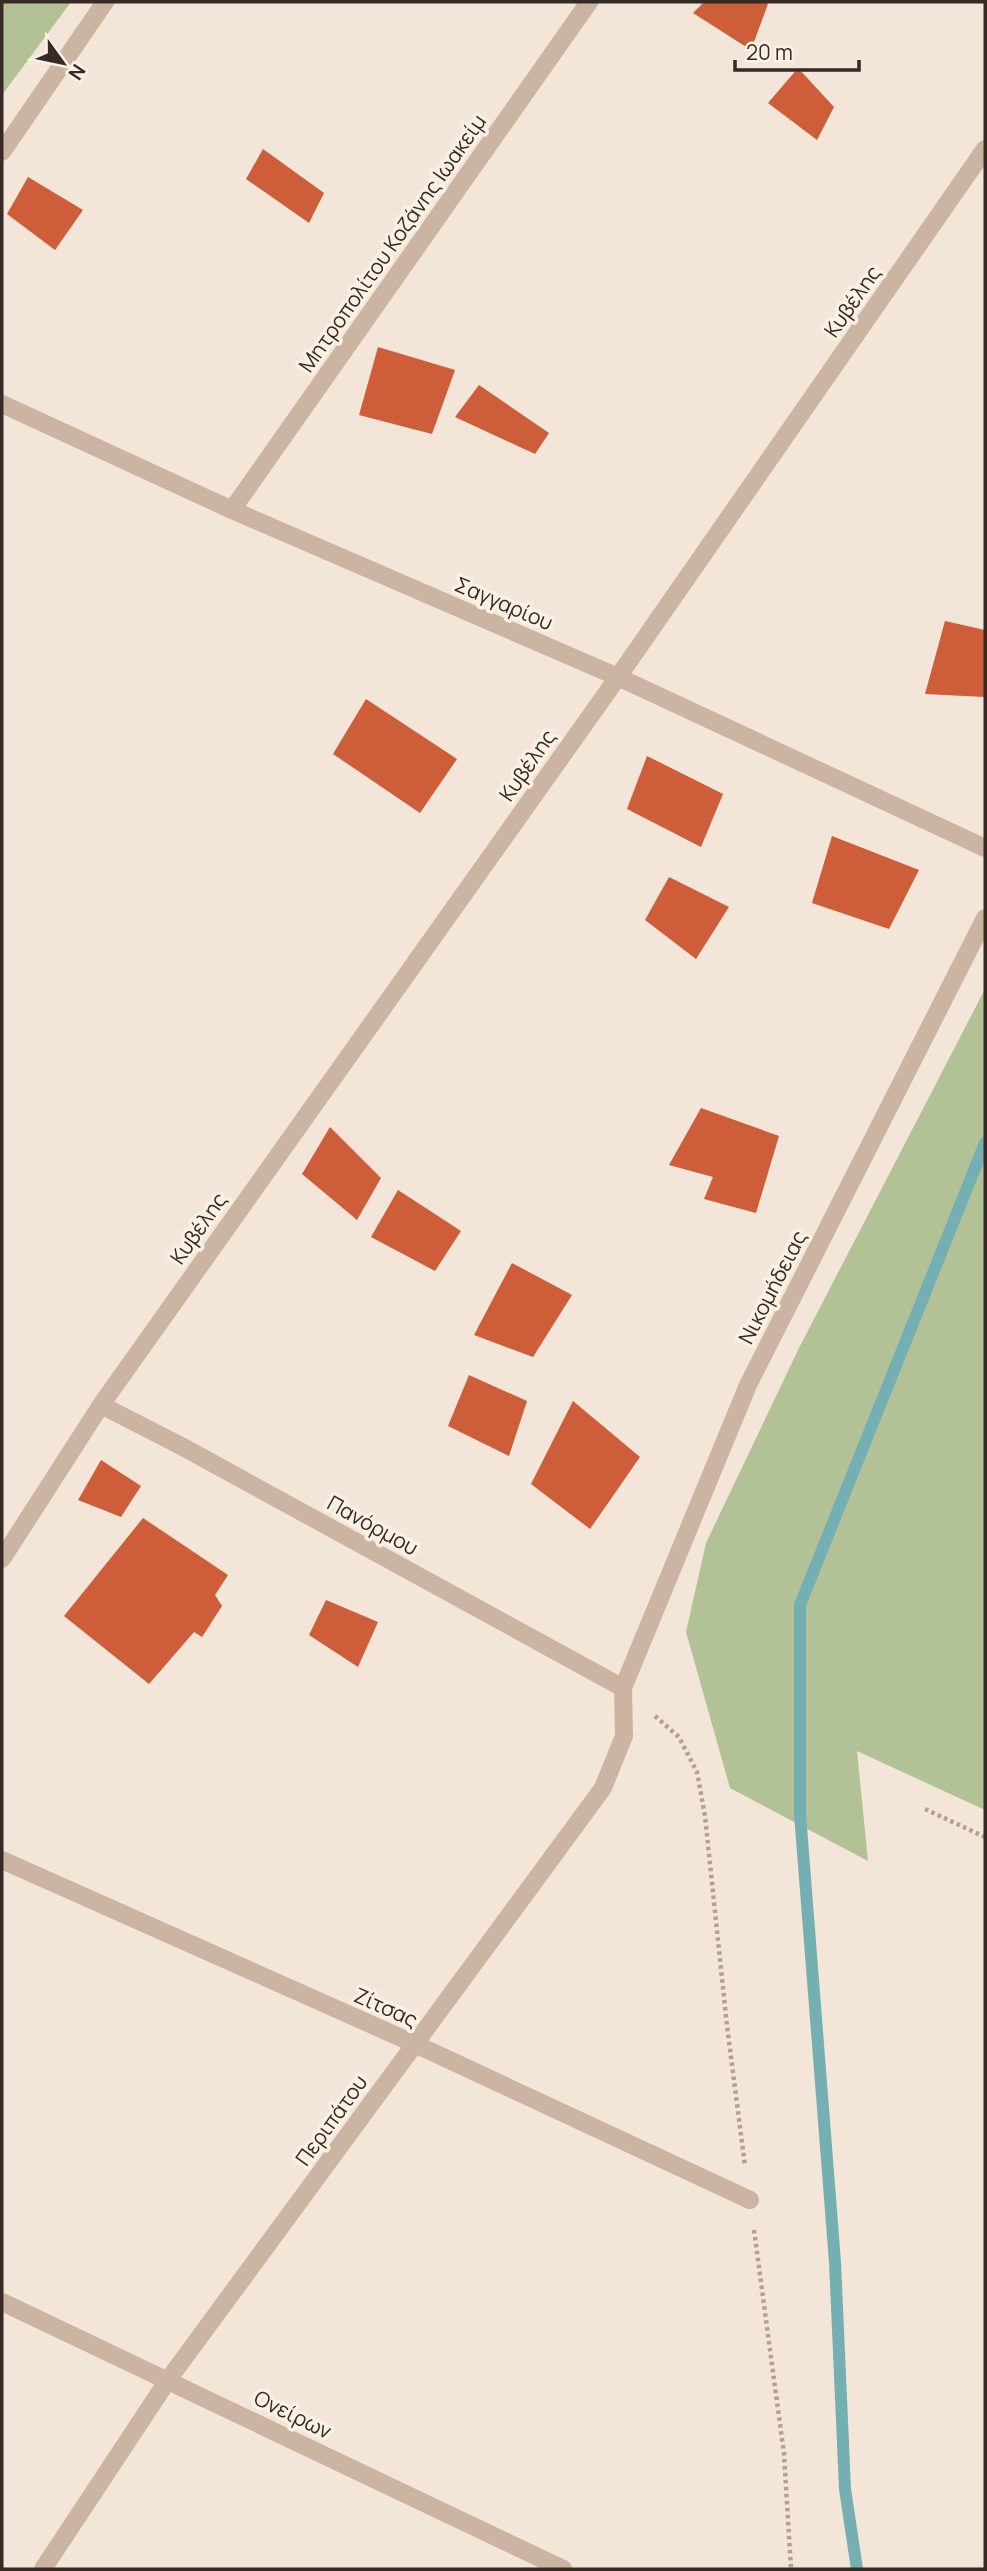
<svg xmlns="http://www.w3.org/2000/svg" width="987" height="2571" font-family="Manrope,sans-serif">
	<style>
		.green { fill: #b3c296 }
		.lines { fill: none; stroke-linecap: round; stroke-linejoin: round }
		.stream { stroke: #74afb1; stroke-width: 12 }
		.building { fill: #ce5d39 }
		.path { stroke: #b79f8c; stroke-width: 4.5; stroke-dasharray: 3.5 3.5; stroke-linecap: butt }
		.street { stroke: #cbb5a2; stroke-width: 18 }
		.labels { text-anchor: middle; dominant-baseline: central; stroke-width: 7; stroke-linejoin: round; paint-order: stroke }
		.street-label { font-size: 21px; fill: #352a25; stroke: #faf0e3 }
	</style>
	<rect width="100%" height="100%" fill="#f3e5d7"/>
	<path class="green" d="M 2,2 L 71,2 L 2,95 Z
		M 985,989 L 985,1810 L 857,1751 L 868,1861 L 730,1788 L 686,1632 L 706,1543 L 799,1348 Z"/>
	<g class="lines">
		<path class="stream" d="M 857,2569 L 845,2489 L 835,2262 L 800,1814 L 800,1605 L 985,1143"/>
	</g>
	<path class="building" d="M 704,2 L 765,2 L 768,4 L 751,50 L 693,13 Z
		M 798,68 L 834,107 L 817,140 L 768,103 Z
		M 263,149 L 324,193 L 309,223 L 246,179 Z
		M 28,177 L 83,210 L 55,250 L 7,214 Z
		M 378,347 L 455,370 L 432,434 L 359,415 Z
		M 479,385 L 549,433 L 535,454 L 455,417 Z
		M 945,621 L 985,630 L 985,697 L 925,694 Z
		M 366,699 L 457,759 L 420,813 L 333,754 Z
		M 647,756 L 723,794 L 701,847 L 627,809 Z
		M 832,836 L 919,870 L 889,929 L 812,903 Z
		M 669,877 L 729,907 L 696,959 L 645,920 Z
		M 701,1108 L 779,1136 L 756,1213 L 704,1199 L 713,1177 L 669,1165 Z
		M 330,1127 L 381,1178 L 357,1220 L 302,1174 Z
		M 398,1190 L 461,1231 L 435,1271 L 371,1237 Z
		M 512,1263 L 572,1295 L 533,1357 L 474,1335 Z
		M 469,1375 L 527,1401 L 509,1456 L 448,1426 Z
		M 573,1401 L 640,1457 L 590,1529 L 531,1484 Z
		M 101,1460 L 141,1486 L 121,1517 L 78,1500 Z
		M 143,1518 L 228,1575 L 215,1595 L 222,1606 L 202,1637 L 194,1632 L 149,1684 L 64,1616 Z
		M 326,1600 L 378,1622 L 358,1667 L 309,1635 Z"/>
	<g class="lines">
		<path class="path" d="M 655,1716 L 679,1737 L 697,1772 L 705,1816 L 727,2026 L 745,2166
			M 925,1809 L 985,1837
			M 754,2230 L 784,2454 L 791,2569"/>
		<path class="street" d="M 2,152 L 105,2
			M 2,404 L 232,510 L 618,677 L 985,848
			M 232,510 L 589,2
			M 101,1405 L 183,1447 L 623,1688
			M 2,1559 L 101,1405 L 618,677 L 985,149
			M 2,1860 L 415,2044 L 750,2200
			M 2,2302 L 563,2569
			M 43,2569 L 168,2380 L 603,1788 L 624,1736 L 623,1688 L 748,1385 L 985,918"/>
	</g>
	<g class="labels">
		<g class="street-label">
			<text transform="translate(392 243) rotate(-55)">Μητροπολίτου Κοζάνης Ιωακείμ</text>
			<text transform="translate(852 301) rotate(-55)">Κυβέλης</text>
			<text transform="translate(504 603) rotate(23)">Σαγγαρίου</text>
			<text transform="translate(527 765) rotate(-55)">Κυβέλης</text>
			<text transform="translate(198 1228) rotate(-55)">Κυβέλης</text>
			<text transform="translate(772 1287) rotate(-63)">Νικομήδειας</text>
			<text transform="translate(373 1525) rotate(29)">Πανόρμου</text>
			<text transform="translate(386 2007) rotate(24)">Ζίτσας</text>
			<text transform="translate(331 2120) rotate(-54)">Περιπάτου</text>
			<text transform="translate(293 2414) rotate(26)">Ονείρων</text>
		</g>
	</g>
	<rect width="987" height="2571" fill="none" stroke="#352a25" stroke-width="7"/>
	<g transform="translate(63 63) rotate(123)" stroke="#faf0e3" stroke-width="5" paint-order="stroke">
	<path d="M0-5L12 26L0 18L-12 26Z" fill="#352a25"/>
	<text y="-10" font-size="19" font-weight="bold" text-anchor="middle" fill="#352a25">N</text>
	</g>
	<path d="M735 60v10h124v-10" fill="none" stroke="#352a25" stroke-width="3.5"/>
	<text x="746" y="60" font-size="21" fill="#352a25" stroke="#faf0e3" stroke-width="5" paint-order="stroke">20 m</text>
</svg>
